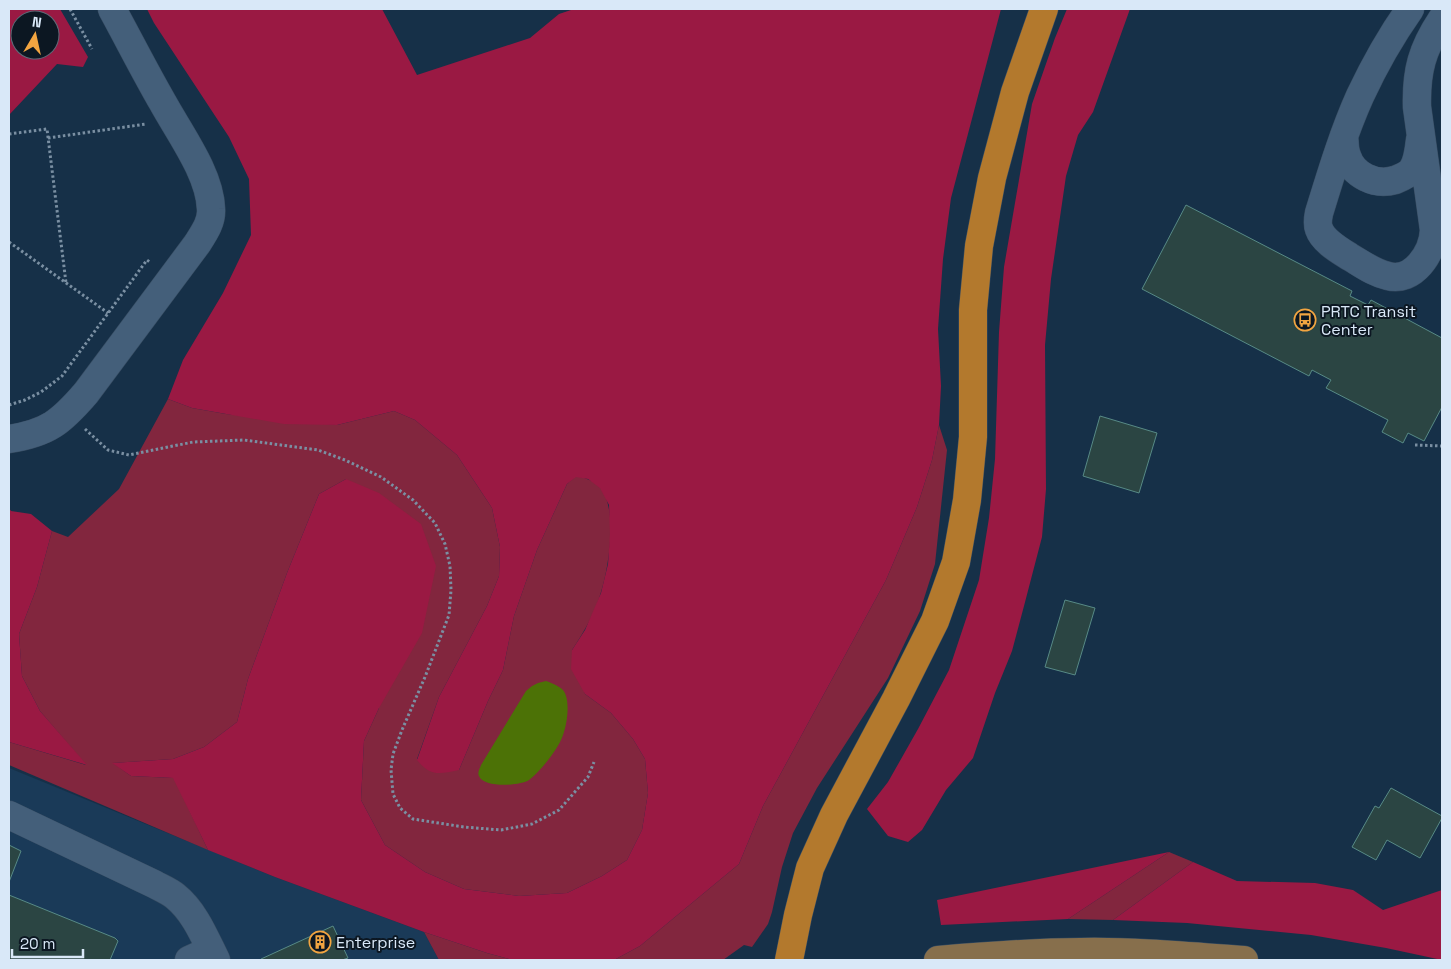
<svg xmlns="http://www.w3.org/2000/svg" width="1451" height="969" font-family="'Space Grotesk',sans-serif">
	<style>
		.built { fill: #1a3a58 }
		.green { fill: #82263e }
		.forest { fill: #9a1943; fill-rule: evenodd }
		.water { fill: #4c7206 }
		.building { fill: #2b4543; stroke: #578a86 }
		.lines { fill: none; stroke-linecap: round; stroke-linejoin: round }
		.minor-casing { stroke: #384d63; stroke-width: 29 }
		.major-casing { stroke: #384d63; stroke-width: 29 }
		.highway-casing { stroke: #384d63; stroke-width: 29 }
		.path { stroke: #7a8fa2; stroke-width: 3; stroke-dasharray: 2.5 2.5; stroke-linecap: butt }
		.minor { stroke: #445f7a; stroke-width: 28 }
		.major { stroke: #876f4c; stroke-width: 28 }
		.highway { stroke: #b3792d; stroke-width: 28 }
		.labels { text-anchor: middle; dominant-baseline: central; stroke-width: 4; stroke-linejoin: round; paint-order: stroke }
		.poi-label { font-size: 16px; fill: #d9e8f8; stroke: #0c1722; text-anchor: start }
	</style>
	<rect width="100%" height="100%" fill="#163048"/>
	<path class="built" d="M 9,768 L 275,877 L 424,932 L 439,960 L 9,960 Z"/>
	<path class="green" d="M 168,399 L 192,408 L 226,414 L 337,425 L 394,411 L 415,420 L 457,455 L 492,508 L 500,547 L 499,576 L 487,606 L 439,697 L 417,759 L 459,770 L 488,701 L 503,670 L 514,616 L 537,550 L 567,484 L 576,476 C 585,478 593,480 600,487 C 618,508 609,567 601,592 C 595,613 584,632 572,650 L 585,694 L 611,713 L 633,739 L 645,759 L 648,793 L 642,830 L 627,860 L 602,876 L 567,893 L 519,896 L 464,889 L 425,872 L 385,845 L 361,800 L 364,741 L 379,708 L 346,479 L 319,494 L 287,573 L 248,679 L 237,722 L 204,747 L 173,759 L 113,763 L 131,776 L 174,778 L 208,850 L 9,765 L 9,742 L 86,765 L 40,711 L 22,676 L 19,634 L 37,587 L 52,531 L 68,537 L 119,489 Z
		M 939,425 L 947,450 L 935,564 L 920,611 L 888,678 L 817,788 L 793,833 L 782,867 L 772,912 L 768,924 L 752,947 L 744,945 L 723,960 L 614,960 L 640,946 L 739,864 L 763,806 L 886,580 L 917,507 L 932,460 Z
		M 1169,852 L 1193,862 L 1113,920 L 1068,919 Z
		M 424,932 L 487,953 L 513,960 L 439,960 Z"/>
	<path class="forest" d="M 9,9 L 60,9 L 88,57 L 83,67 L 57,64 L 9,115 ZM 20,20 L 50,20 L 50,50 L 20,50 Z
		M 147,9 L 382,9 L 417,75 L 530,38 L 559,14 L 574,9 L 1001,9 L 951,198 L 943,259 L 938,329 L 941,386 L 939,425 L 932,460 L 917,507 L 886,580 L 763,806 L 739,864 L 640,946 L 614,960 L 513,960 L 487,953 L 424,932 L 275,877 L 208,850 L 173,778 L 131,776 L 112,763 L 173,759 L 204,747 L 237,722 L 248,679 L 287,573 L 319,494 L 346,479 L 379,493 L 421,524 L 436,566 L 422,633 L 379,708 L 364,741 L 361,800 L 385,845 L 425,872 L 464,889 L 519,896 L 567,893 L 602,876 L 627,860 L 642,830 L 648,793 L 645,759 L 633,739 L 611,713 L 585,694 L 571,669 L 572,650 L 585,630 L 601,593 L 608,564 L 610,534 L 609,505 L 600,488 L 588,479 L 576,477 L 567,484 L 537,550 L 514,616 L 503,670 L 488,701 L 459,770 C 439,774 431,777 417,760 L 439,697 L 487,606 L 499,576 L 500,547 L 492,508 L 457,455 L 415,420 L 394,411 L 337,425 L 284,424 L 192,408 L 168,399 L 183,360 L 223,293 L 251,235 L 249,179 L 229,137 L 154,23 Z
		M 1067,9 L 1130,9 L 1093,112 L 1078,135 L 1066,176 L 1051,279 L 1045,345 L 1046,489 L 1042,537 L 1024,606 L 1012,651 L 995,693 L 973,758 L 946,790 L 922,830 L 908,842 L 888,836 L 867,809 L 888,782 L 918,729 L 949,670 L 979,580 L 989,518 L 995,459 L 999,332 L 1004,267 L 1032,104 L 1055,38 Z
		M 9,508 L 11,511 L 31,514 L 52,531 L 37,587 L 19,634 L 22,676 L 40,711 L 87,765 L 9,742 Z
		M 1169,852 L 1068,919 L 941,925 L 937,900 Z
		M 1193,862 L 1237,881 L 1315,883 L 1353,890 L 1383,910 L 1442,890 L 1442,960 L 1386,948 L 1311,935 L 1187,923 L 1113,920 Z"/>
	<path class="water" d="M 546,681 C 552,683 559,686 563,690 C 571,700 567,724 563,735 C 559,748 540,772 529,780 C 520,786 483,788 479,776 C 477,773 480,768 481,765 L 526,691 L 532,686 L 538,683 Z"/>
	<path class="building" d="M 1186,205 L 1352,291 L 1350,296 L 1368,305 L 1371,300 L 1442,338 L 1442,407 L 1424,441 L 1408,433 L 1403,443 L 1382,432 L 1388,420 L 1326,388 L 1331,380 L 1312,370 L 1309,376 L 1142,289 Z
		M 1100,416 L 1157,433 L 1139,493 L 1083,476 Z
		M 1065,600 L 1095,608 L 1075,675 L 1045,667 Z
		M 1391,788 L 1442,816 L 1442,818 L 1420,858 L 1387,840 L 1376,860 L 1352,847 L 1375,806 L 1379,808 Z
		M 9,845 L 21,851 L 9,882 Z
		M 9,895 L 115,938 L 118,941 L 110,960 L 9,960 Z
		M 333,926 L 348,958 L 342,960 L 261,960 L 261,959 Z"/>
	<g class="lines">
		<g class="minor-casing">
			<path id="minor" d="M 1410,9 C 1391,36 1374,66 1360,96 C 1343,134 1331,174 1319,213 C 1318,218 1317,224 1319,229 C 1323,241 1339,250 1350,257 C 1362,264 1374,273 1388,276 C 1413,283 1433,253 1434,230 L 1417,107 C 1416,71 1422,49 1442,19
				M 1344,136 C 1345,143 1344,149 1347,156 C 1353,175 1375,186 1395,180 C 1400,178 1408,175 1412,170 C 1417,163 1419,149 1420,140
				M 9,439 C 48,433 61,422 86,393 L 197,244 C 204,233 212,222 211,209 C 210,174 180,134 163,103 C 145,72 129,40 112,9
				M 9,815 L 154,884 C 161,888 169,891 175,896 C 195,912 205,938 216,960
				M 189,960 L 211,950"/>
		</g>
		<g class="major-casing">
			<path id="major" d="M 938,960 C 985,956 1033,952 1080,952 C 1135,951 1189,956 1244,960"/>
		</g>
		<g class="highway-casing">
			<path id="highway" d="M 789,960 L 798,915 L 810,868 L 834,815 L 896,699 L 935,621 L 956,562 L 967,500 L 973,437 L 973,310 L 979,246 L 992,178 L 1015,92 L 1044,9"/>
		</g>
		<path class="path" d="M 70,9 L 92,49
			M 9,134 L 47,129 L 66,283
			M 48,138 L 146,124
			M 9,242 L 108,313
			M 9,405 L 25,400 L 41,392 L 62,376 L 147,260 L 151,263
			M 85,429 L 108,450 L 129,455 L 193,442 L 244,440 L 318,450 L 345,460 L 381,477 L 413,500 L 435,523 L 445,544 L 450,566 L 451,590 L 449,615 L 425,677 L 402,730 L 393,754 L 391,770 L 393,794 L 400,808 L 413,819 L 464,827 L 501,830 L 532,824 L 559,810 L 588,777 L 594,762
			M 1415,445 L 1442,446"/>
		<use href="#minor" class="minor"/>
		<use href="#major" class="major"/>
		<use href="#highway" class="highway"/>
	</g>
	<defs>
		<g id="bus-ring" transform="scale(1.125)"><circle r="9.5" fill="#0c1722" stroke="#f2a541" stroke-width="1.5"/><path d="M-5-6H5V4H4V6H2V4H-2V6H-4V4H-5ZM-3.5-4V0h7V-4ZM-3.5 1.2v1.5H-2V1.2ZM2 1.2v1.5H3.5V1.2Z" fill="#f2a541"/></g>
		<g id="building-ring" transform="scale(1.125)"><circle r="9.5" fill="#0c1722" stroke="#f2a541" stroke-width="1.5"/><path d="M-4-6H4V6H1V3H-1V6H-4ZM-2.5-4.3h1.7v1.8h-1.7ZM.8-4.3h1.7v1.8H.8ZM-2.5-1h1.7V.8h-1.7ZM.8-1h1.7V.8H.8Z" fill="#f2a541"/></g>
	</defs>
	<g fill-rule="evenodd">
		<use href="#bus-ring" x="1305" y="320"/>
		<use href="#building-ring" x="320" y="942"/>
	</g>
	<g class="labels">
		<g class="poi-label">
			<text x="1321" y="311">PRTC Transit<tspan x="1321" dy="18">Center</tspan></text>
			<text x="336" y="942">Enterprise</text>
		</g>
	</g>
	<rect width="1451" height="969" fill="none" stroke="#d9e8f8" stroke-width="20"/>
	<g transform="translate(35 35) rotate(9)"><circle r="24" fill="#0c1722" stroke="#5e6b78"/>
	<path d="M0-4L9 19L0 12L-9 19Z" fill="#f2a541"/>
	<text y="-8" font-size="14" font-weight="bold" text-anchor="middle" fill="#d9e8f8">N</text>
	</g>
	<path d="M12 949v8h71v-8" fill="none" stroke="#d9e8f8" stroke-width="2.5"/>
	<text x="20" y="949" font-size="15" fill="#d9e8f8" stroke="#0c1722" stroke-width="4" paint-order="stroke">20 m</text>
</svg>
